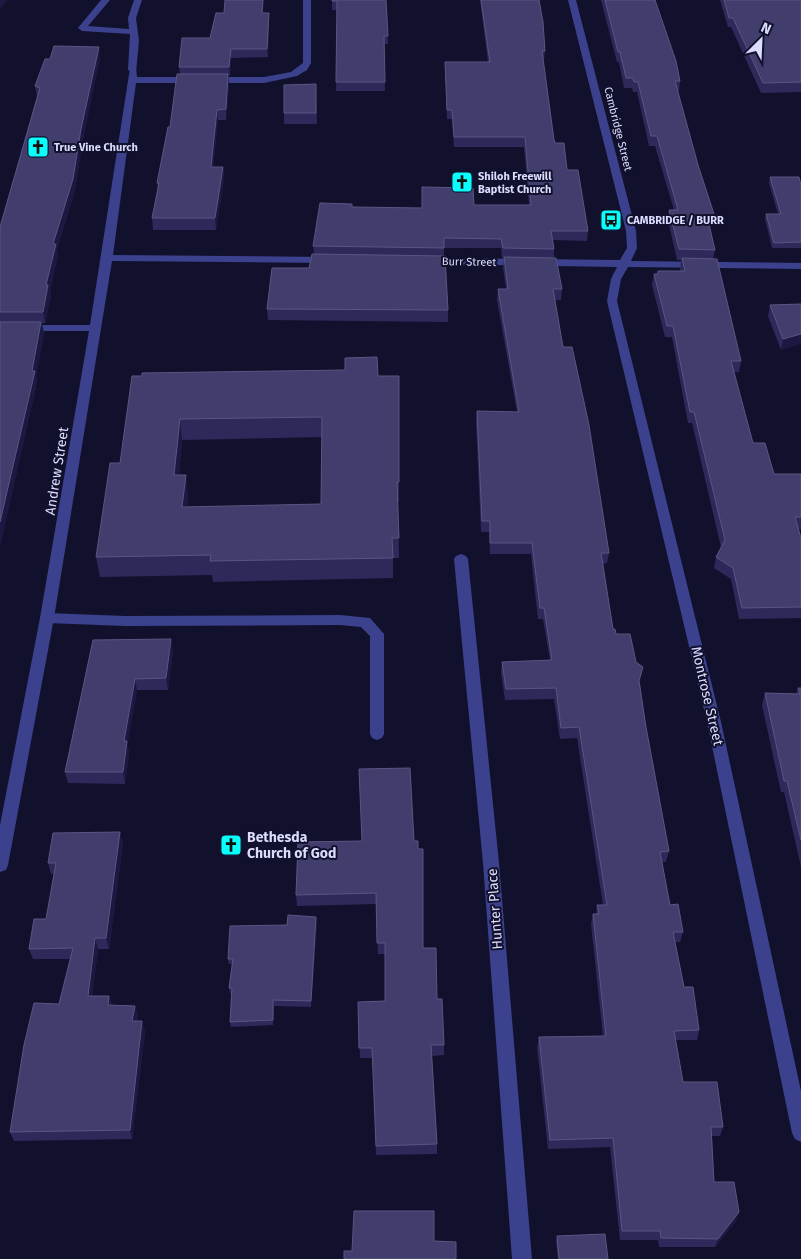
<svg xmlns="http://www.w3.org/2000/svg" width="801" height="1259" font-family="'Fira Sans',sans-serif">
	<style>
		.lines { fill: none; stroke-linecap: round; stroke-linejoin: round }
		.service { fill: #3b418d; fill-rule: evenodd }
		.minor { fill: #3b418d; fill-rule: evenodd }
		.wall { fill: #2e295a; fill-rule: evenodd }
		.shaded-wall { fill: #1b1841 }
		.building { fill: #413d6c; stroke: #595683; fill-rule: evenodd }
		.labels { text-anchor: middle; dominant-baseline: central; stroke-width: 4; stroke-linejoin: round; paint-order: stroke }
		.far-street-label { font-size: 11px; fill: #dcdcff; stroke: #12112d }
		.far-poi-label { font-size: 11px; font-weight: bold; fill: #dcdcff; stroke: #12112d; text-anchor: start }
		.street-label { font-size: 14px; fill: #dcdcff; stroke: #12112d }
		.poi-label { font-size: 14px; font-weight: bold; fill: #dcdcff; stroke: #12112d; text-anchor: start }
	</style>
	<rect width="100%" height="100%" fill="#12112d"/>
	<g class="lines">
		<path class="service" d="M 101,0 L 110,0 L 88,26 L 129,29 L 128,18 L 134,0 L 142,0 L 136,18 L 139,41 L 136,72 L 133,73 L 128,70 L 130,34 L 82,31 L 78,28 Z
			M 47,613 L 125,616 L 340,615 L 370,618 L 384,634 L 384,734 L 382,738 L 377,740 L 372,738 L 370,734 L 370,636 L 361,627 L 340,625 L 125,626 L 47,623 L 42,622 L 40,618 L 42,614 Z"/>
		<path class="minor" d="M 303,0 L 311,0 L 311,63 L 307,70 L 297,76 L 264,83 L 136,83 L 113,255 L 329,257 L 334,260 L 329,263 L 112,261 L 54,618 L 8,865 L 6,870 L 0,872 L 0,825 L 40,618 L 89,331 L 0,331 L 0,325 L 90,325 L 130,68 L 136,68 L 137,77 L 264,77 L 291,72 L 303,63 Z
			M 568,0 L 576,0 L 636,231 L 637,248 L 631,261 L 801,263 L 801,269 L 628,267 L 621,279 L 617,301 L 721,722 L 801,1091 L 801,1142 L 795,1139 L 792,1133 L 707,722 L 607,301 L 611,279 L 617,267 L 428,264 L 423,261 L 428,258 L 620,260 L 627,248 L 626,231 Z
			M 461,554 L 466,556 L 468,559 L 499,863 L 532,1259 L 512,1259 L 483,863 L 454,559 L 456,556 Z"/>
	</g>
	<path class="wall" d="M 332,0 L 386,0 L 388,44 L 384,44 L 385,91 L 336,91 L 337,10 L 332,10 Z
		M 480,0 L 539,0 L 545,51 L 544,60 L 543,60 L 554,140 L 567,170 L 588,231 L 587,241 L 553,240 L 554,249 L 554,258 L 562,289 L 561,300 L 555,300 L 563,347 L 609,553 L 607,563 L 603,564 L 613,629 L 640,683 L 646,727 L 669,851 L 666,862 L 662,862 L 670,905 L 683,932 L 680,942 L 675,942 L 684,987 L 699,1030 L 697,1040 L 676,1040 L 683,1082 L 723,1127 L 720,1136 L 712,1136 L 714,1182 L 739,1212 L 736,1221 L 715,1247 L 659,1247 L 658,1240 L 620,1240 L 610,1147 L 548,1149 L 537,1047 L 539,1037 L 603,1036 L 591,924 L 593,914 L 596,914 L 597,905 L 603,905 L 577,738 L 560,739 L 554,699 L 505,700 L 501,673 L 502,662 L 550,660 L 543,619 L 538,619 L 531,554 L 490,554 L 489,532 L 481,532 L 476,422 L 477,411 L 517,412 L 497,300 L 498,289 L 506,289 L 503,268 L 504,258 L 502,258 L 501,248 L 444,248 L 444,256 L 448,310 L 448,322 L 268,320 L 267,309 L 309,268 L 314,254 L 313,246 L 352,204 L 352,207 L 422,208 L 474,205 L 529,205 L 524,147 L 454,147 L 452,119 L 447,119 L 445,62 L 488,62 Z
		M 601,0 L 655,0 L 680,81 L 679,91 L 677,91 L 712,224 L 709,225 L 715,250 L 713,259 L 741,361 L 739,372 L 734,372 L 753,443 L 774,474 L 801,474 L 801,529 L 798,529 L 801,538 L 801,618 L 739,619 L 731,579 L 714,568 L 716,557 L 721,547 L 692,423 L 688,423 L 672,337 L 665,337 L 652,285 L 654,274 L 657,274 L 658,271 L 680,271 L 681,260 L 677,260 L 668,220 L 669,210 L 674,210 L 655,146 L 649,146 L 637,92 L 633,92 L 632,88 L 624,88 L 619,62 L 617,62 Z
		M 720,0 L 801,0 L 801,92 L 761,93 L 731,27 L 728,27 Z
		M 224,13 L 263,13 L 269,21 L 268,57 L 231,58 L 230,75 L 228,75 L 229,85 L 226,120 L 218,120 L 213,167 L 223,167 L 224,178 L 216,230 L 153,230 L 152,218 L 158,190 L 157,183 L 170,127 L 180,74 L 179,67 L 210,38 Z
		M 100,57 L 83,139 L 75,190 L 57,249 L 58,255 L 50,291 L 51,296 L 45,323 L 42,323 L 44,333 L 36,376 L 37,382 L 0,546 L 0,227 L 37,96 L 35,86 Z
		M 316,84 L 317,124 L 284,124 L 284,113 Z
		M 770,177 L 801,185 L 801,248 L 772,248 L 765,219 L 766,214 L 778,214 L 769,183 Z
		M 801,304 L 781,350 L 768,316 L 770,305 Z
		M 142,376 L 399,376 L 399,502 L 398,502 L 399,558 L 393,558 L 393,578 L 213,582 L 212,575 L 100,577 L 96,557 ZM 322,437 L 321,504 L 187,507 L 188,495 L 179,475 L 182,440 Z
		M 93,640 L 173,651 L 168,690 L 137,690 L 127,745 L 129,753 L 125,784 L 68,783 L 65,772 Z
		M 798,688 L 801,688 L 801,867 L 784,792 L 781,792 L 762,705 L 765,693 L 796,694 Z
		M 414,841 L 418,849 L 423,948 L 437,999 L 444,1045 L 444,1055 L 432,1056 L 437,1144 L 437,1154 L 376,1155 L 373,1058 L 360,1058 L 358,1002 L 385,1001 L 385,954 L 378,954 L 376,904 L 297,906 L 296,895 Z
		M 123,843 L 109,949 L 98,949 L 92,996 L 109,996 L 112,1005 L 135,1006 L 138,1016 L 137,1021 L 142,1021 L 145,1032 L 132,1139 L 14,1141 L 10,1132 L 59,1004 L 70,959 L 33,959 L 29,949 L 46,919 L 54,874 L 51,874 L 48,863 Z
		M 316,917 L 317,922 L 311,1007 L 274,1006 L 273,1025 L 231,1027 L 230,1022 L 231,993 L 230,993 L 229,988 L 232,964 L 229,964 L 228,959 L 287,925 Z
		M 557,1236 L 608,1259 L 558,1259 L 556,1241 Z"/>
	<path class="shaded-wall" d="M 0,0 L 8,0 L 0,9 Z
		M 263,0 L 264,0 L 262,21 L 262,13 Z
		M 269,13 L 269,21 L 268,57 L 267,49 Z
		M 99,47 L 100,57 L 83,139 L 75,190 L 57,249 L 58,255 L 50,291 L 51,296 L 45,323 L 43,312 L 46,285 L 53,244 L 81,129 Z
		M 231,49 L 231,58 L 230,75 L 229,67 Z
		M 228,74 L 229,85 L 226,120 L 226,109 Z
		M 217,110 L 218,120 L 212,178 L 211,167 Z
		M 223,167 L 224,178 L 216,230 L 215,218 Z
		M 714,214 L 712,224 L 705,226 L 707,216 Z
		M 41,322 L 44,333 L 36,376 L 37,382 L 0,546 L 0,522 L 32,371 Z
		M 801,334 L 801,344 L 781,350 L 783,339 Z
		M 180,419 L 182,440 L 177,495 L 174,475 Z
		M 186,475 L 188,495 L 185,527 L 182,507 Z
		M 171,639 L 173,651 L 168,690 L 166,678 Z
		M 135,679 L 137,690 L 127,745 L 129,753 L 125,784 L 123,772 L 124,741 Z
		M 120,832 L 123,843 L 109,949 L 106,938 Z
		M 316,917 L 317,922 L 311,1007 L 311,1001 Z
		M 95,938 L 98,949 L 91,1006 L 88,996 Z
		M 109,996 L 112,1007 L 108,1005 Z
		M 135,1006 L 138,1016 L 135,1031 L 132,1021 Z
		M 142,1021 L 145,1032 L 132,1139 L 130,1130 Z
		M 739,1212 L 736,1221 L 715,1247 L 718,1239 Z"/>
	<path class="building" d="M 225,0 L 263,0 L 262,13 L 269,13 L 267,49 L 231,49 L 229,67 L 179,67 L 182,38 L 210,38 L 216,13 L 224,13 Z
		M 332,0 L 386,0 L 388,36 L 384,36 L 385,82 L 336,82 L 337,1 L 332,1 Z
		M 481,0 L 539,0 L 543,22 L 545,51 L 542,51 L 554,140 L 555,143 L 564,143 L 567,170 L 578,170 L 588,231 L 551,231 L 554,249 L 503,248 L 501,239 L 444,238 L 444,248 L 313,246 L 320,203 L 352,204 L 352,207 L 422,208 L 422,187 L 473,188 L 474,205 L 531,205 L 525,137 L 454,137 L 452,110 L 447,110 L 445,62 L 490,62 Z
		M 605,0 L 655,0 L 676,61 L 680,81 L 675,81 L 698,165 L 714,214 L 707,216 L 715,250 L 679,249 L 669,210 L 678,210 L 657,136 L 651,136 L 638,82 L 634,82 L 633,78 L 626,78 L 620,52 L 618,52 Z
		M 724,0 L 801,0 L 801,82 L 763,83 L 733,18 L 729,18 Z
		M 54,46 L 99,47 L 81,129 L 73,179 L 53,244 L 56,244 L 46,285 L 48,285 L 43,312 L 0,312 L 0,227 L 40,88 L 35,86 L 45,59 L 50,59 Z
		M 177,74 L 228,74 L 226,109 L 217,110 L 211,167 L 223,167 L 215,218 L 152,218 L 159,183 L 157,183 L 168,127 L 170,127 Z
		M 316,84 L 316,113 L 284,113 L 284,85 Z
		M 770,177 L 799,177 L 801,185 L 801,242 L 774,243 L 766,214 L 781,214 Z
		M 312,254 L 445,256 L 448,310 L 267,309 L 272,268 L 309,268 Z
		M 504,257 L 556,258 L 562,289 L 553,289 L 563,347 L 572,347 L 589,425 L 609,553 L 601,553 L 613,629 L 615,629 L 616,634 L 630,634 L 636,662 L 643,667 L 639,681 L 646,727 L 669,851 L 660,852 L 670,905 L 678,904 L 683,932 L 673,932 L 684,987 L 693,987 L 699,1030 L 674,1031 L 683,1082 L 717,1082 L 723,1127 L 711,1127 L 714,1182 L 734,1182 L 739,1212 L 718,1239 L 661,1238 L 660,1231 L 622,1231 L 613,1138 L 550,1140 L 539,1037 L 606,1036 L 593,914 L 599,914 L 597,905 L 607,905 L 579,727 L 561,728 L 556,688 L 506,689 L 502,662 L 552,660 L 544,608 L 540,608 L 532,543 L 490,543 L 490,521 L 482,521 L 477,411 L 519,412 L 498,289 L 508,289 Z
		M 682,258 L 717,259 L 741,361 L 731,361 L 753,443 L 765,443 L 774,474 L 801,474 L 801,517 L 795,517 L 801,538 L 801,607 L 742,608 L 733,568 L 716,557 L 725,540 L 694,412 L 690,412 L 673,326 L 667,326 L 654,274 L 658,274 L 658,271 L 685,271 Z
		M 801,304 L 801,334 L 783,339 L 770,305 Z
		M 0,322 L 41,322 L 32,371 L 35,371 L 0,522 Z
		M 377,357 L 378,376 L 399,376 L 399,482 L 397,482 L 399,538 L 392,538 L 393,558 L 210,561 L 211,555 L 96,557 L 110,463 L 120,463 L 132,376 L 142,376 L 142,373 L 345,370 L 345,358 ZM 322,417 L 321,504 L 182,507 L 186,475 L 174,475 L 180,419 Z
		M 171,639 L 166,678 L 135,679 L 124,741 L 127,741 L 123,772 L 65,772 L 93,640 Z
		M 798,688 L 801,688 L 801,840 L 787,781 L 784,781 L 765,693 L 800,694 Z
		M 410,768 L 414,841 L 418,841 L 418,849 L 423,849 L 423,948 L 436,948 L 437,999 L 442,999 L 444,1045 L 431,1045 L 437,1144 L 376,1146 L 372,1048 L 359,1048 L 358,1002 L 385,1001 L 385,943 L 377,943 L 376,893 L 296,895 L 298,842 L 362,841 L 359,769 Z
		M 120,832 L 106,938 L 95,938 L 88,996 L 109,996 L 108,1005 L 135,1006 L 132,1021 L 142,1021 L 130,1130 L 10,1132 L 24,1045 L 34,1003 L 59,1004 L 73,948 L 29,949 L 34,919 L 46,919 L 56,863 L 48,863 L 53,833 Z
		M 288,915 L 316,917 L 311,1001 L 273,1000 L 273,1020 L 230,1022 L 232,988 L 229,988 L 233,959 L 228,959 L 230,926 L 287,925 Z
		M 354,1211 L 434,1211 L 434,1241 L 456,1242 L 456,1259 L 344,1259 L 344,1251 L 352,1251 Z
		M 605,1234 L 608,1259 L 559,1259 L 557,1236 Z"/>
	<defs>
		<g id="church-square" transform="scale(1.125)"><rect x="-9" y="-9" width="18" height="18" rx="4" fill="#08fffb" stroke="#12112d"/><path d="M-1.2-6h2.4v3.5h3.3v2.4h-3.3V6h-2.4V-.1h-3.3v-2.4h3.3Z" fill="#111"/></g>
		<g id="bus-square" transform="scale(1.125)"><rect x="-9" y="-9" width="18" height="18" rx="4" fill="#08fffb" stroke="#12112d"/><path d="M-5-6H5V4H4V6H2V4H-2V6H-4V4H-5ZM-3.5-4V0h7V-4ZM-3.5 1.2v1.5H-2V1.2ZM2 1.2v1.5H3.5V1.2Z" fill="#111"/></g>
	</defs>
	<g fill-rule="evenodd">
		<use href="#church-square" x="38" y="147"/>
		<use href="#church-square" x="462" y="182"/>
		<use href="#bus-square" x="611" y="220"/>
		<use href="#church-square" x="231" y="845"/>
	</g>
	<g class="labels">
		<g class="far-street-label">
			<text transform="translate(618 129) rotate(76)">Cambridge Street</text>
			<text transform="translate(469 262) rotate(1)">Burr Street</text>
		</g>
		<g class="far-poi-label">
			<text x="54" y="147">True Vine Church</text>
			<text x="478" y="176">Shiloh Freewill<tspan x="478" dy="13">Baptist Church</tspan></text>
			<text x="627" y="220">CAMBRIDGE / BURR</text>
		</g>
		<g class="street-label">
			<text transform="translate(57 471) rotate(-81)">Andrew Street</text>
			<text transform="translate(707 696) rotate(77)">Montrose Street</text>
			<text transform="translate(495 909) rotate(-94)">Hunter Place</text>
		</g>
		<g class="poi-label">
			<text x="247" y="837">Bethesda<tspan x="247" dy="16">Church of God</tspan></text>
		</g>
	</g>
	<g transform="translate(761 40) rotate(24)" stroke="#12112d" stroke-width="4" paint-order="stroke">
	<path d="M0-4L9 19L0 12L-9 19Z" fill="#dcdcff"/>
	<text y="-8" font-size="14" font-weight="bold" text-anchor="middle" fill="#dcdcff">N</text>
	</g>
</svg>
